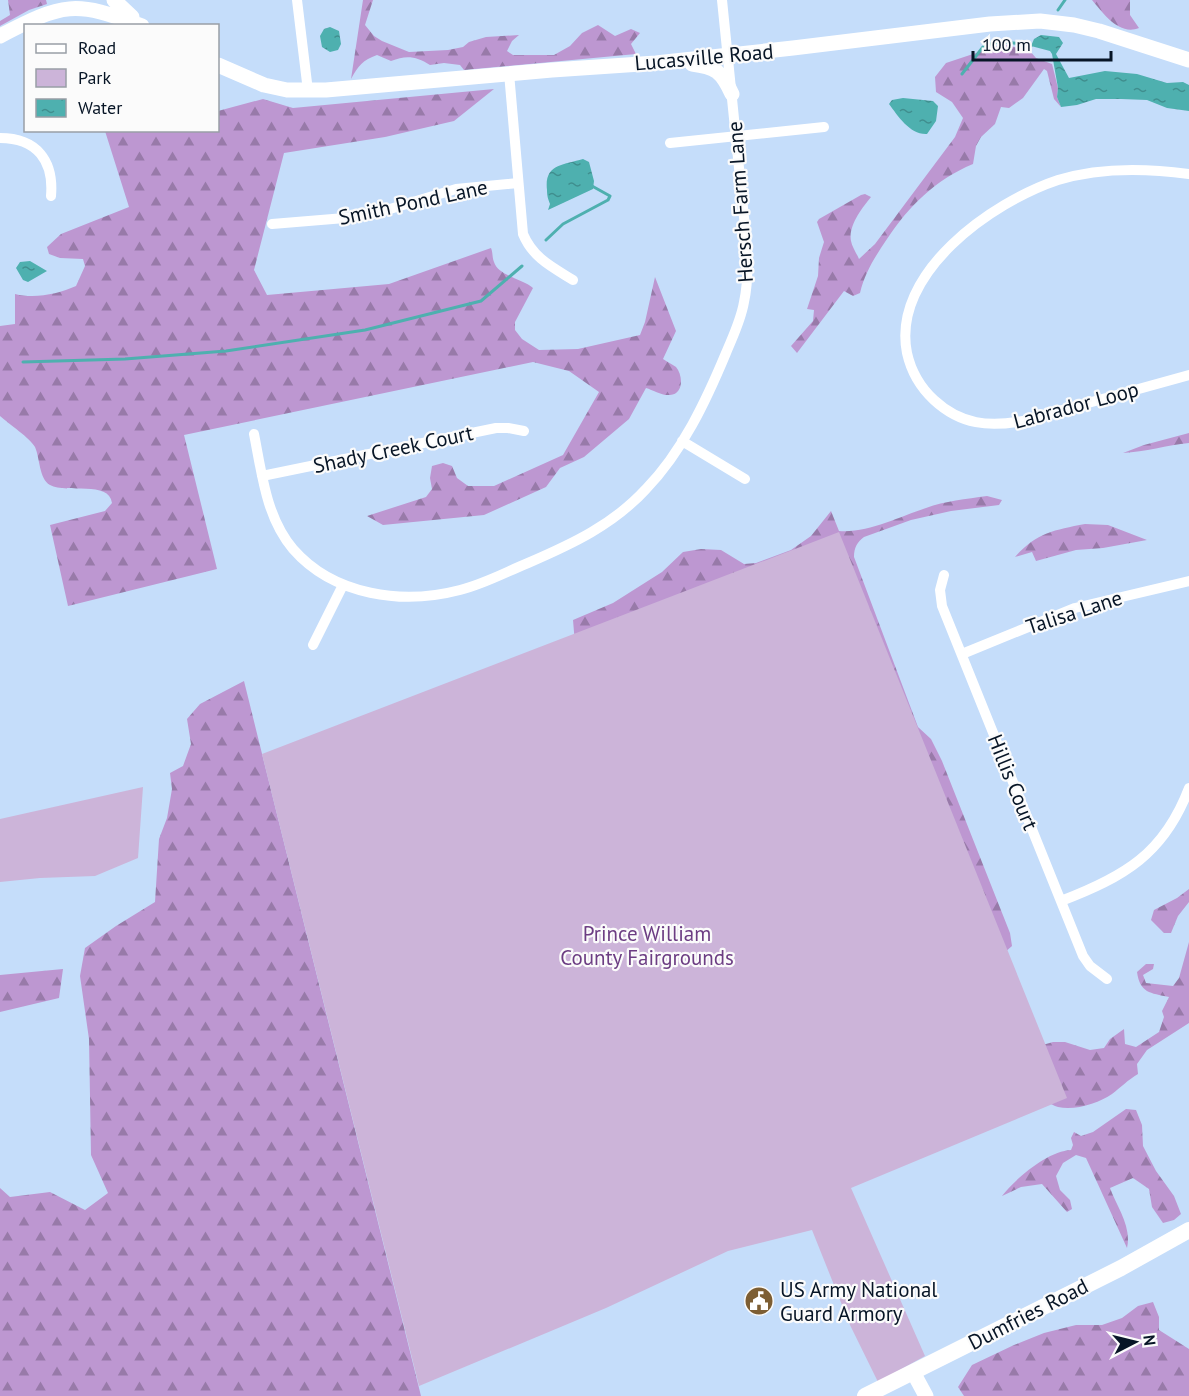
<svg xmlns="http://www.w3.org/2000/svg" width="1189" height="1396" font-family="'PT Sans',sans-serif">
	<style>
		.forest { fill: url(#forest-firs) }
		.park { fill: #ccb4d9 }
		.water { fill: url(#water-ripples) }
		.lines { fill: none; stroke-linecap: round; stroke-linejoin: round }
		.stream { stroke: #4eb0af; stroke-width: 3 }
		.street { stroke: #fff; stroke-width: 10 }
		.secondary { stroke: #fff; stroke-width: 15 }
		.primary { stroke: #fff; stroke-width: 16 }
		.labels { text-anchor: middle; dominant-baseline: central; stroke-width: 4.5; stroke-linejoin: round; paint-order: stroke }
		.street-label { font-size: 21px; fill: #071526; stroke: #fbfbfb }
		.park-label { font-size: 21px; fill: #6c3d83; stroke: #fbfbfb }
		.poi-label { font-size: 21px; fill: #071526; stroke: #fbfbfb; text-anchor: start }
	</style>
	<defs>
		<pattern id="forest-firs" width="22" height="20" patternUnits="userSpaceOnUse" patternTransform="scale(1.5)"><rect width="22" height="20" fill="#bd97d1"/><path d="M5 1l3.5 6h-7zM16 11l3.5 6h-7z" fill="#987aa9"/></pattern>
		<pattern id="water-ripples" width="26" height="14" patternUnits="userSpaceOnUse" patternTransform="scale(1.5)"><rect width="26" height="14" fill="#4eb0af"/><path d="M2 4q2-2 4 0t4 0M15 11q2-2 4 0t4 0" fill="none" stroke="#3f8e8e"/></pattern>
	</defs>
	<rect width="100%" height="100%" fill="#c5ddfa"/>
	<path class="forest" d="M 8,0 L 46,0 L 47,4 L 29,10 L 0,26 L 0,21 L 10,15 Z
		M 363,0 L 373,0 L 365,25 L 374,36 L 382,41 L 409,52 L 448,50 L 463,47 L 469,42 L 486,37 L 519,35 L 512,41 L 507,51 L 513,55 L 554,55 L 570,46 L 582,33 L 598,25 L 615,36 L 631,29 L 640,33 L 631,44 L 636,54 L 464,70 L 460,65 L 444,63 L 430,65 C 416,56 406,55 391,61 L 377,55 C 363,60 358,66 351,79 Z
		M 1092,0 L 1130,0 L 1130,15 L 1139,28 C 1119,36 1103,13 1092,0 Z
		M 1003,44 L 1030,51 L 1036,58 L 1052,64 L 1058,88 L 1057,97 L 1061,107 L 1054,99 L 1047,71 L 1044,69 L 1023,98 L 1009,108 L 1001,107 L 995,124 L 981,137 L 976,146 L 973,164 C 935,180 909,206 887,239 C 875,257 865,272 860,293 L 853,296 L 844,291 L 797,353 L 791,346 L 813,321 L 814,310 L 807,309 L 818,276 L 819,258 L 824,242 L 817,222 L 819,219 L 861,195 L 865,194 L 871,197 C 862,208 848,226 851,241 C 852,247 857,254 859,259 L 875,244 L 955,137 L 963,118 L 952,102 L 936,92 L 935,77 L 946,63 Z
		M 494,89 L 454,121 L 385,137 L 284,153 L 254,270 L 267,295 L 389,284 L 491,248 C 493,253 492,257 494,262 C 498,276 524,279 533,288 L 515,322 L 515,330 L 522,339 L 539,350 L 578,349 L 640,335 L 645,322 L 655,277 L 676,331 L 663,359 C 667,362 672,364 676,367 C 683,375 684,394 670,395 C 662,396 653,390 646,388 L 629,419 L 584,457 L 560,468 L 546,487 L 484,515 L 383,525 L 367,516 L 426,497 L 432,489 L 430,478 L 432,466 L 443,463 L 452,466 L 457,478 L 468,486 L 494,486 L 563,455 L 599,392 L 569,371 L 533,362 L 184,435 L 217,569 L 68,606 L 50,525 L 105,511 L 112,503 C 109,480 67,494 50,485 C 39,479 40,458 35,447 C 30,438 9,424 0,416 L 0,326 L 15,324 L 15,294 C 35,299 58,294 76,286 L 85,266 L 83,259 L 60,258 L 49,254 L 47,247 L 61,234 L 129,207 L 105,131 L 218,130 L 218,111 L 263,99 L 293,108 Z
		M 1189,433 L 1189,443 C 1167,445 1145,452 1123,453 L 1144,445 Z
		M 987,496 L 1002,500 L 999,505 L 951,511 L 911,520 L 864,537 C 857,542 854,548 854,557 L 918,727 L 931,739 L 942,761 L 1010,933 L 1012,946 L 1004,953 L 575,644 L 573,620 L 613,603 L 662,572 L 683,552 L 701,549 L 721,550 L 744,564 L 756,563 L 791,550 L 811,536 L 831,511 L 839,531 C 869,533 898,517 926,508 C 945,501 966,499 987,496 Z
		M 1085,524 L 1108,525 L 1147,540 L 1103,548 L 1076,550 L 1036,561 L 1032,552 L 1015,557 C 1036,533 1054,530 1085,524 Z
		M 244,681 L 421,1396 L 0,1396 L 0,1188 L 10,1197 L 50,1192 L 85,1210 L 108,1193 L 91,1155 L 89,1039 L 80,976 L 85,948 L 116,926 L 155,902 L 159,839 L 167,818 L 172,789 L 170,773 L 183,766 L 191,744 L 187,719 L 200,704 Z
		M 1189,889 L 1189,902 L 1178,916 L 1171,933 L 1164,933 L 1151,920 L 1154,910 L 1177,898 Z
		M 1189,942 L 1189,1023 L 1147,1050 L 1137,1064 L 1138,1074 C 1128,1080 1121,1087 1112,1094 C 1099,1103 1075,1111 1058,1107 C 1054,1106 1050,1103 1046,1101 L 1039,1046 L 1053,1042 L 1065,1042 L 1090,1050 L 1104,1048 L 1110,1039 L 1124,1029 L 1125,1044 L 1136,1047 L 1159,1032 L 1164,1017 L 1162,1011 L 1169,997 C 1150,993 1140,993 1137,972 L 1146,964 L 1154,964 L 1153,969 L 1143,975 L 1146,983 L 1173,986 L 1179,978 Z
		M 63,969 L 59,998 L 0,1012 L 0,975 Z
		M 1126,1109 L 1136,1110 L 1142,1125 L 1143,1146 L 1156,1171 L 1174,1196 L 1181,1214 L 1174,1220 L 1163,1223 L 1152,1207 L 1149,1189 L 1133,1178 L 1110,1188 C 1117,1207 1132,1227 1127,1248 L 1086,1158 L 1076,1155 L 1063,1163 L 1056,1176 L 1060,1190 L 1070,1200 L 1072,1209 L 1067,1212 L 1042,1184 L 1021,1187 L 1002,1196 C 1016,1178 1048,1151 1071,1150 L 1073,1145 L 1071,1138 L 1074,1132 L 1081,1136 L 1093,1132 Z
		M 1153,1302 L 1159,1317 L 1159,1330 L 1189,1349 L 1189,1396 L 964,1396 L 958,1387 L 972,1365 L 1014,1345 L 1044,1333 L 1076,1325 L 1102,1325 L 1122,1318 L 1138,1306 Z"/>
	<path class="park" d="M 839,532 L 1067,1098 L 851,1188 L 925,1356 L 878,1382 L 850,1325 L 812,1230 L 728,1251 L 606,1308 L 419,1386 L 262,754 Z
		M 143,787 L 138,858 L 95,876 L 40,878 L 0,882 L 0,819 Z"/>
	<path class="water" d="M 330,27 L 339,31 L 341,44 L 338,50 L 330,52 L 322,47 L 320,36 L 324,29 Z
		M 1041,35 L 1059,37 L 1063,43 L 1056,54 L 1069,78 L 1105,71 L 1137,74 L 1167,83 L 1183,82 L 1189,85 L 1189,111 L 1167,108 L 1147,100 L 1121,99 L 1096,99 L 1077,105 L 1061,107 L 1057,97 L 1058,88 L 1052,54 L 1050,51 L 1031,46 L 1034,39 Z
		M 903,98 L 933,101 L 938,106 L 936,121 L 927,134 C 910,135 898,116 889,104 L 892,100 Z
		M 583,159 L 589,162 L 594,181 L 593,189 L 548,210 L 550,204 C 548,199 547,196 547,190 C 544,164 563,165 583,159 Z
		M 30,261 L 47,271 L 28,282 L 23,280 L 16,268 L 20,262 Z"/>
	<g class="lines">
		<path class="stream" d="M 1058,10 L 1065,0
			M 962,74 L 983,47 C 1000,38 1013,43 1031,46
			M 546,240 L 563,224 L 608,200 L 610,196 L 592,186
			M 23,362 L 125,359 L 226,351 L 365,330 L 481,301 L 522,266"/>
		<path class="street" d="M 297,0 L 308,91
			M 509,73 L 523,234 C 533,258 552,267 573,280
			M 0,138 C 37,138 54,161 51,196
			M 670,143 L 824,127
			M 1189,174 C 1145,168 1100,167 1058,180 C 992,202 891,273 907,353 C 911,371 920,387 934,400 C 961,425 989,427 1023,421 L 1189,375
			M 272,224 L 357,217 L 380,212 L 456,189 L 518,183
			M 254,434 C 262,474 266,517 293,549 C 334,596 403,605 460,590 C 484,584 506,572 528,563 C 572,544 613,525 646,489 C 682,452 706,401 726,353 C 733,336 741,320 744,302 C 748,284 748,266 747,247 L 722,0
			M 682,441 L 745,479
			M 262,476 L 496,428 L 508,428 L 524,431
			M 944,575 L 940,590 L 942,606 L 1083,956 L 1090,966 L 1107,979
			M 313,645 L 343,585
			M 962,654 L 1075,608 L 1189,581
			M 1061,901 C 1124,877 1164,854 1189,788"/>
		<path class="secondary" d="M 114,0 L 132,17
			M 0,36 C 63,3 75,0 142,26
			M 692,64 C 716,67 722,72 732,94
			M 218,65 L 264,85 L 287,90 L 326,90 L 552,70 L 656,63 L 793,48 L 990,24 L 1040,21 L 1074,25 L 1099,31 L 1189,60
			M 913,1372 L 926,1396"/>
		<path class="primary" d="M 865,1396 L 1121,1268 L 1189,1230"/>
	</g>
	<defs>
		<g id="civic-disc" transform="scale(1.5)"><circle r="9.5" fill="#7d5e33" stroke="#fbfbfb"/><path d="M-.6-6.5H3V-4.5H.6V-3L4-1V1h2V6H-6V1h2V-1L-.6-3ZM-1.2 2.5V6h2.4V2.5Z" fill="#fff"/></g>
	</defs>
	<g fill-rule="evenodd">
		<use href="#civic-disc" x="759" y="1301"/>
	</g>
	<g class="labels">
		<g class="street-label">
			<text transform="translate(704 57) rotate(-5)">Lucasville Road</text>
			<text transform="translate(413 202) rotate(-12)">Smith Pond Lane</text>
			<text transform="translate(740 202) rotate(-94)">Hersch Farm Lane</text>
			<text transform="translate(1076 405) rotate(-15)">Labrador Loop</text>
			<text transform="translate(393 449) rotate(-12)">Shady Creek Court</text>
			<text transform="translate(1074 612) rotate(-18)">Talisa Lane</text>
			<text transform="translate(1013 782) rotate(68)">Hillis Court</text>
			<text transform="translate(1028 1314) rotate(-27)">Dumfries Road</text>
		</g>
		<g class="park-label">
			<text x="647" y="933">Prince William<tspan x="647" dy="24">County Fairgrounds</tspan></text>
		</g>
		<g class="poi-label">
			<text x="780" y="1289">US Army National<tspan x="780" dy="24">Guard Armory</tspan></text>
		</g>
	</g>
	<rect x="24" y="24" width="195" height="108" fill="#fbfbfb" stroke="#999fa6" stroke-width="1.5"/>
	<rect x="36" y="44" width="30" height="9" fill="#ffffff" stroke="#999fa6" stroke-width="1.5"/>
	<text x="78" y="54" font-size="18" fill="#071526">Road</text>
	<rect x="36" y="69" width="30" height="18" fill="#ccb4d9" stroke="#999fa6" stroke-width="1.5"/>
	<text x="78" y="84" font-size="18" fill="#071526">Park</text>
	<rect x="36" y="99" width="30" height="18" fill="url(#water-ripples)" stroke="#999fa6" stroke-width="1.5"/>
	<text x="78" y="114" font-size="18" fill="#071526">Water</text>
	<g transform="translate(1135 1342) rotate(83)" stroke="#fbfbfb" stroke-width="4.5" paint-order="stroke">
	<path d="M0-4.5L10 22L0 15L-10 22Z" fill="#071526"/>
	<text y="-9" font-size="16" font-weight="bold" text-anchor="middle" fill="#071526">N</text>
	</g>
	<path d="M973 51v9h138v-9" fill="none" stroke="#071526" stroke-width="3"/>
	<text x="982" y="51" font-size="18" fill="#071526" stroke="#fbfbfb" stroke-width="4.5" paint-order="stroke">100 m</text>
</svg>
